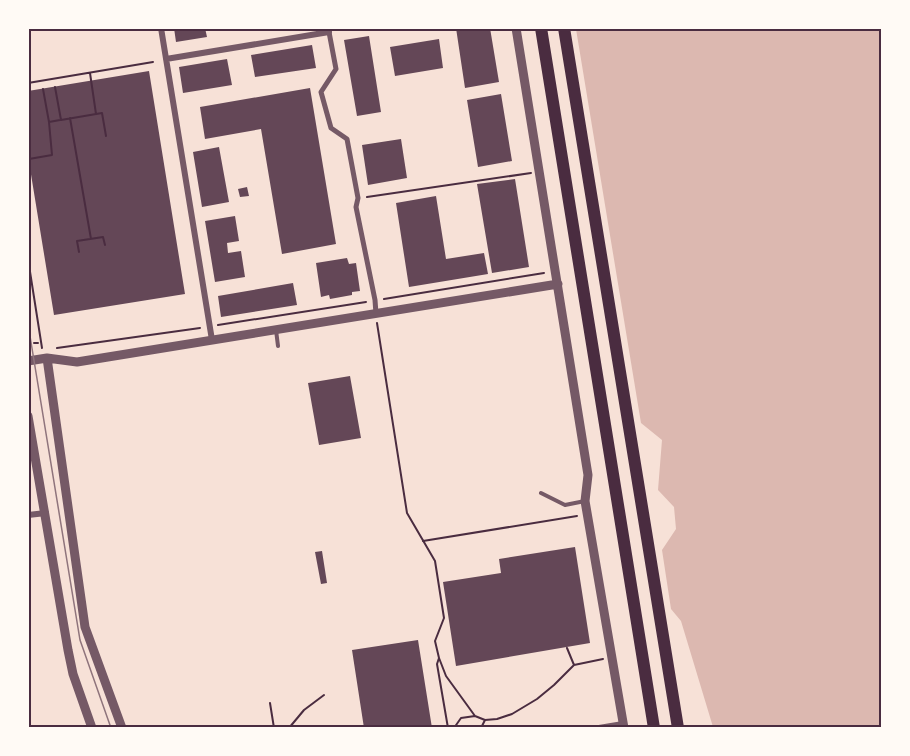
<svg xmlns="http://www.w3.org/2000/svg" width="910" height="756" font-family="Helvetica,sans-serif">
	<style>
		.water { fill: #dcb8b0 }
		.building { fill: #644757 }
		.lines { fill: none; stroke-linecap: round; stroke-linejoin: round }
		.path { stroke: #4a2c40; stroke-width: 2 }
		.service { stroke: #755966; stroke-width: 4 }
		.pedestrian { stroke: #755966; stroke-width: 5 }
		.minor { stroke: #755966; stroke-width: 6 }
		.tertiary { stroke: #755966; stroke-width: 9 }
		.trunk { stroke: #4a2c40; stroke-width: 12 }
		.tram { stroke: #8f747c; stroke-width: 1.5 }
		.neatline { fill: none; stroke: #4a2c40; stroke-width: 2 }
	</style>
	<rect width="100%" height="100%" fill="#f7e1d7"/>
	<path class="water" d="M 576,29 L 880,29 L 882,39 L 881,727 L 713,727 L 681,621 L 671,609 L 662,550 L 676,529 L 674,507 L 658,490 L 662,440 L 641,423 Z"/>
	<path class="building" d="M 174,28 L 205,28 L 207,37 L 176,42 Z
		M 456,28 L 490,28 L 499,82 L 465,88 Z
		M 369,36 L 381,112 L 357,116 L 344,40 Z
		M 439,39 L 443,68 L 395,76 L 390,47 Z
		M 312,45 L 316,68 L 255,77 L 251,55 Z
		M 227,59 L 232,85 L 183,93 L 179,67 Z
		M 149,71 L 185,294 L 54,315 L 28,156 L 28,91 Z
		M 310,88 L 336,244 L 282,254 L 261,129 L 205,139 L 200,107 Z
		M 501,94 L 512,161 L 478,167 L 467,100 Z
		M 401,139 L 407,178 L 368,185 L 362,145 Z
		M 219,147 L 229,202 L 202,207 L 193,152 Z
		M 515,179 L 529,267 L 492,273 L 477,184 Z
		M 247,187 L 249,196 L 240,197 L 238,189 Z
		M 436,196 L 446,259 L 484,253 L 488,274 L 409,287 L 396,203 Z
		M 235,216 L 239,241 L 227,243 L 228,253 L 241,251 L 245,277 L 215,282 L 205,221 Z
		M 347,258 L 349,264 L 356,263 L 360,291 L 352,292 L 352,295 L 330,299 L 329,295 L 321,297 L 316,263 Z
		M 293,283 L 297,305 L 221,317 L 218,296 Z
		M 350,376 L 361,438 L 319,445 L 308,383 Z
		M 575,547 L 590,643 L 456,666 L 443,582 L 501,573 L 499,559 Z
		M 322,551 L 327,583 L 321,584 L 315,552 Z
		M 418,640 L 432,728 L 364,728 L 352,650 Z"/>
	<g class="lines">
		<path class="path" d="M 90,73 L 96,114
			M 28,83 L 153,62
			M 55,87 L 61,120 L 102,113 L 106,136
			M 43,89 L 49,122 L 60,120
			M 70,118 L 91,239
			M 29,159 L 52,155 L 49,122
			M 367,197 L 531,173
			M 79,252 L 77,241 L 103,237 L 105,245
			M 28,259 L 42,348
			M 384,299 L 544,273
			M 377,323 L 407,513 L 435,561 L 444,618 L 435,641 L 439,658 L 437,664 L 448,728
			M 218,325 L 366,302
			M 34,343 L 38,343
			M 57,348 L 200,328
			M 28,376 L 29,376
			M 423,541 L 577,516
			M 567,648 L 574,665
			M 439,658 L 446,676 L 475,716
			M 270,703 L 274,728
			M 289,728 L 304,710 L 324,695
			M 454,728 L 461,718 L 475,716 L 485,720 L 497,719 L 512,714 L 537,699 L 554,685 L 574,665 L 603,659
			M 481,728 L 485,720"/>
		<path class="service" d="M 276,330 L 278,346
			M 541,493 L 565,505 L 585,501"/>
		<path class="pedestrian" d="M 329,32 L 336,69 L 321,92 L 331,128 L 347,139 L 358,198 L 356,207 L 375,300 L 376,314"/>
		<path class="minor" d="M 161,28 L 212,340
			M 166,59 L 329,32 L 328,28
			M 28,515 L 46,513
			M 599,728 L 623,724"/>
		<path class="tertiary" d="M 516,28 L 588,475 L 585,501 L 624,728
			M 47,358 L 85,627 L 122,728
			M 28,361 L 47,358 L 77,362 L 558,284
			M 28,416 L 68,650 L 73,674 L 92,728"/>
		<path class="trunk" d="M 541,28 L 654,728
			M 564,28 L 678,728"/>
		<path class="tram" d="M 28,324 L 80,640 L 111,728"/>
	</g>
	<rect width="910" height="756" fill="none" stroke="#fffaf5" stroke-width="60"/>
	<rect x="30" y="30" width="850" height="696" class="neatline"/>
</svg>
